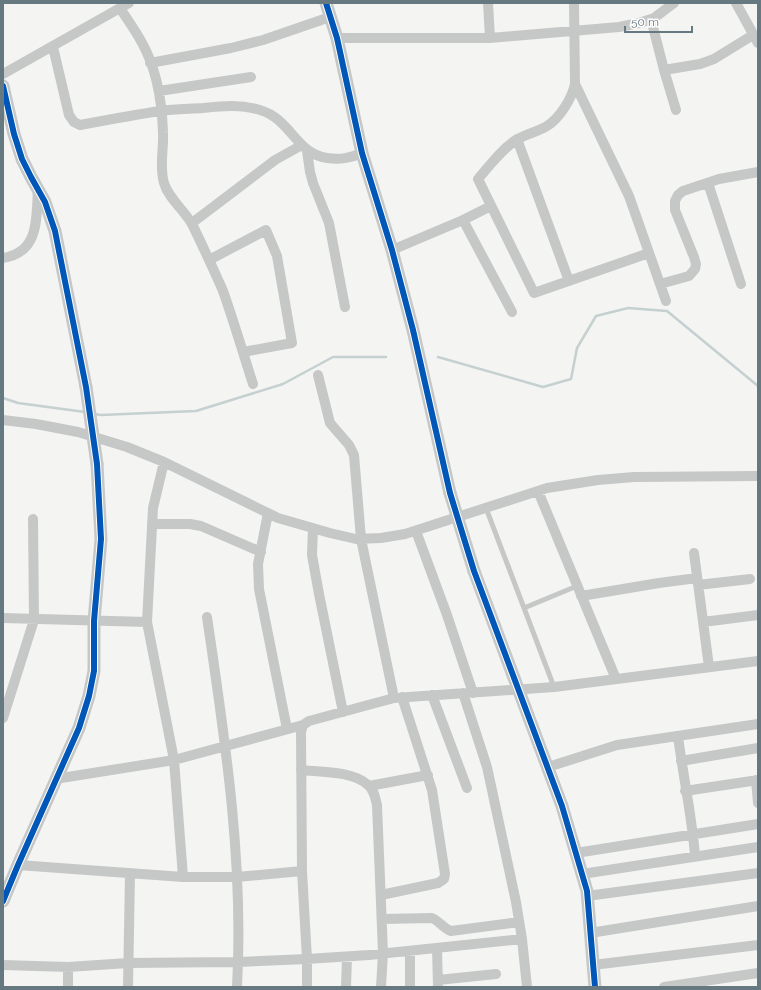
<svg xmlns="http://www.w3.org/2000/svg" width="761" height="990" font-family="Raleway,sans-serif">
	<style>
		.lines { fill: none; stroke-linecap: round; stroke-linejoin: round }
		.stream { stroke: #c5d0d0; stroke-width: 2.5 }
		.service { stroke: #c6c8c8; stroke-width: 5 }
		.minor { stroke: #c6c8c8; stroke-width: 10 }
		.tertiary { stroke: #c6c8c8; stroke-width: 13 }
		.tertiary-bridge { stroke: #c6c8c8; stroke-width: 13 }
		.cycleway-casing { stroke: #fff; stroke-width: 8 }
		.cycleway { stroke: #0057b8; stroke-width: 6 }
	</style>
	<rect width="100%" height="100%" fill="#f4f4f3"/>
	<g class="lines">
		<path class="stream" d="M 438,357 L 543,387 L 571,379 L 577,348 L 596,316 L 628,308 L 667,311 L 758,386
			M 3,398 L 18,403 L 85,412
			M 94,414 L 101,415 L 196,411 L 283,384 L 333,357 L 386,357"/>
		<path class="service" d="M 486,508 L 554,687
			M 524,608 L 577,586"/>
		<path class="minor" d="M 488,3 L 490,38
			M 574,3 L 575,84 C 572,98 560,118 547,126 C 537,132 526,134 516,140 C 501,150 490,165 478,179 L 534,293 L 649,253
			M 736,3 L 758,43
			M 120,8 C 127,19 135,30 141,41 C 156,67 162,102 163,132 C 164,149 159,166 164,183 C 169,200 187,212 194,228 C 204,249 214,270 223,291 C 234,322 243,353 253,384
			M 651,19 L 664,70 L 676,110
			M 337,38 L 490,38 L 619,27 L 639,23 L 654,18 L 674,3
			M 53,47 L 69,115 L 74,122 L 80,125 C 107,120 134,115 160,111 C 174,109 189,109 203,108 C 222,106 241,104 260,110 C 291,119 296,154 327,158 C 341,160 349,158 362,153
			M 150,63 L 231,48 L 263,40 L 330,17
			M 664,70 L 700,64 L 714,59 L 753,35
			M 3,74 L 129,3
			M 575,84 L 629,196 L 666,301
			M 159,91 L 251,77
			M 517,139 L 569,281
			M 307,151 L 310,172 L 313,183 L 329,223 L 345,307
			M 708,183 L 741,284
			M 463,220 L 512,312
			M 192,223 L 275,160 L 302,145
			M 392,250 L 463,220 L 491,206
			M 3,258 C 40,252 36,218 38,189
			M 209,260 L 266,230 L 277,256 L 292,343 L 243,352
			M 660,284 L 689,276 L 695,269 L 696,264 L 694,257 L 675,210 L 675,201 L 678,195 L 683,191 L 719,179 L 758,172
			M 318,375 L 330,423 L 349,445 L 354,455 L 361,539 L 394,698
			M 3,420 L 36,424 L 78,432 L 127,447 L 164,462 L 278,518 L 330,533 L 356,539 L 381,538 L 405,534 L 547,488 L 598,480 L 634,477 L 758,476
			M 164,462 L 153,508 L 147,622 L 174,760 L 183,877
			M 538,491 L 616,679
			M 268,513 L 258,564 L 259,589 L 287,729
			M 152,524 L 190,524 L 201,526 L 261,552
			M 313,528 L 312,555 L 319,594 L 343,712
			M 416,531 L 447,615 L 473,693
			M 694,553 L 709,667
			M 698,585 L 750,579
			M 581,596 L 659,583 L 697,578
			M 207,617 C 225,739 244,863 237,987
			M 3,618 L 147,622
			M 703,622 L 758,615
			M 463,693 L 487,767 L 516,902 L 522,939 L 527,987
			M 432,695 L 467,788
			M 3,718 L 34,620 L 33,519
			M 678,736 C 683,776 692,816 695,856
			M 681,761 L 758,748
			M 548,767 L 617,745 L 758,724
			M 301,770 C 321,772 353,771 368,785 C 374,790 375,797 377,805 L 383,953 L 381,987
			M 55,779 L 174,760 L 303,725
			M 756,780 L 758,803
			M 369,786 L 428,775
			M 685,791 L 758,780
			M 576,853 L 758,824
			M 18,865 L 183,877 L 237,877 L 302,871
			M 582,874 L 758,847
			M 381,895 L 438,883 L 444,879 L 445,874 L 432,790 L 402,697
			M 587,896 L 758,873
			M 382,919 L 432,918 C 439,921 443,928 451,931 L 519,922
			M 590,933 L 758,906
			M 437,948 L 438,987
			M 410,951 L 410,987
			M 3,965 L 68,967 L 128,963 L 238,962 L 307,959 L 369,955 L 522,939
			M 593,965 L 758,945
			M 68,967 L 68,987
			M 438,980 L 496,974
			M 128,987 L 130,873
			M 307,987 L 307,959 L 302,871 L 301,732 L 303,725 L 309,721 L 394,698 L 554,687 L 758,661
			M 346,987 L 347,957
			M 664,987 L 758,973"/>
		<path class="tertiary" d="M 326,3 L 337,38 L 362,153 L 392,250 L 413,330 L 450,493
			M 3,86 L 14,134 L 22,159 L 31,177 L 45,202 L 55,231 L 86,387
			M 474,571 L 562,806 L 587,891 L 595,987
			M 3,901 L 18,865 L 79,728 L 89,696 L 94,671 L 94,621 L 101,539 L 97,464"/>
		<path class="tertiary-bridge" d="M 86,387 L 97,464
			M 450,493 L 474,571"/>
		<g class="cycleway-casing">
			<path id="cycleway" d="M 326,3 L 337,38 L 362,153 L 392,250 L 413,330 L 450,493 L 474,571 L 562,806 L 587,891 L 595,987
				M 3,86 L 14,134 L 22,159 L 31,177 L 45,202 L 55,231 L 86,387 L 97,464 L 101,539 L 94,621 L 94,671 L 89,696 L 79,728 L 18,865 L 3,901"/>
		</g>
		<use href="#cycleway" class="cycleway"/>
	</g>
	<rect width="761" height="990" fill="none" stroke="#677980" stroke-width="8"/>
	<path d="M625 26v6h67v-6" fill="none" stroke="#677980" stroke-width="2"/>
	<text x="631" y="26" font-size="12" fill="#677980" stroke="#ffffff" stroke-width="3" paint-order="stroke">50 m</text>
</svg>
